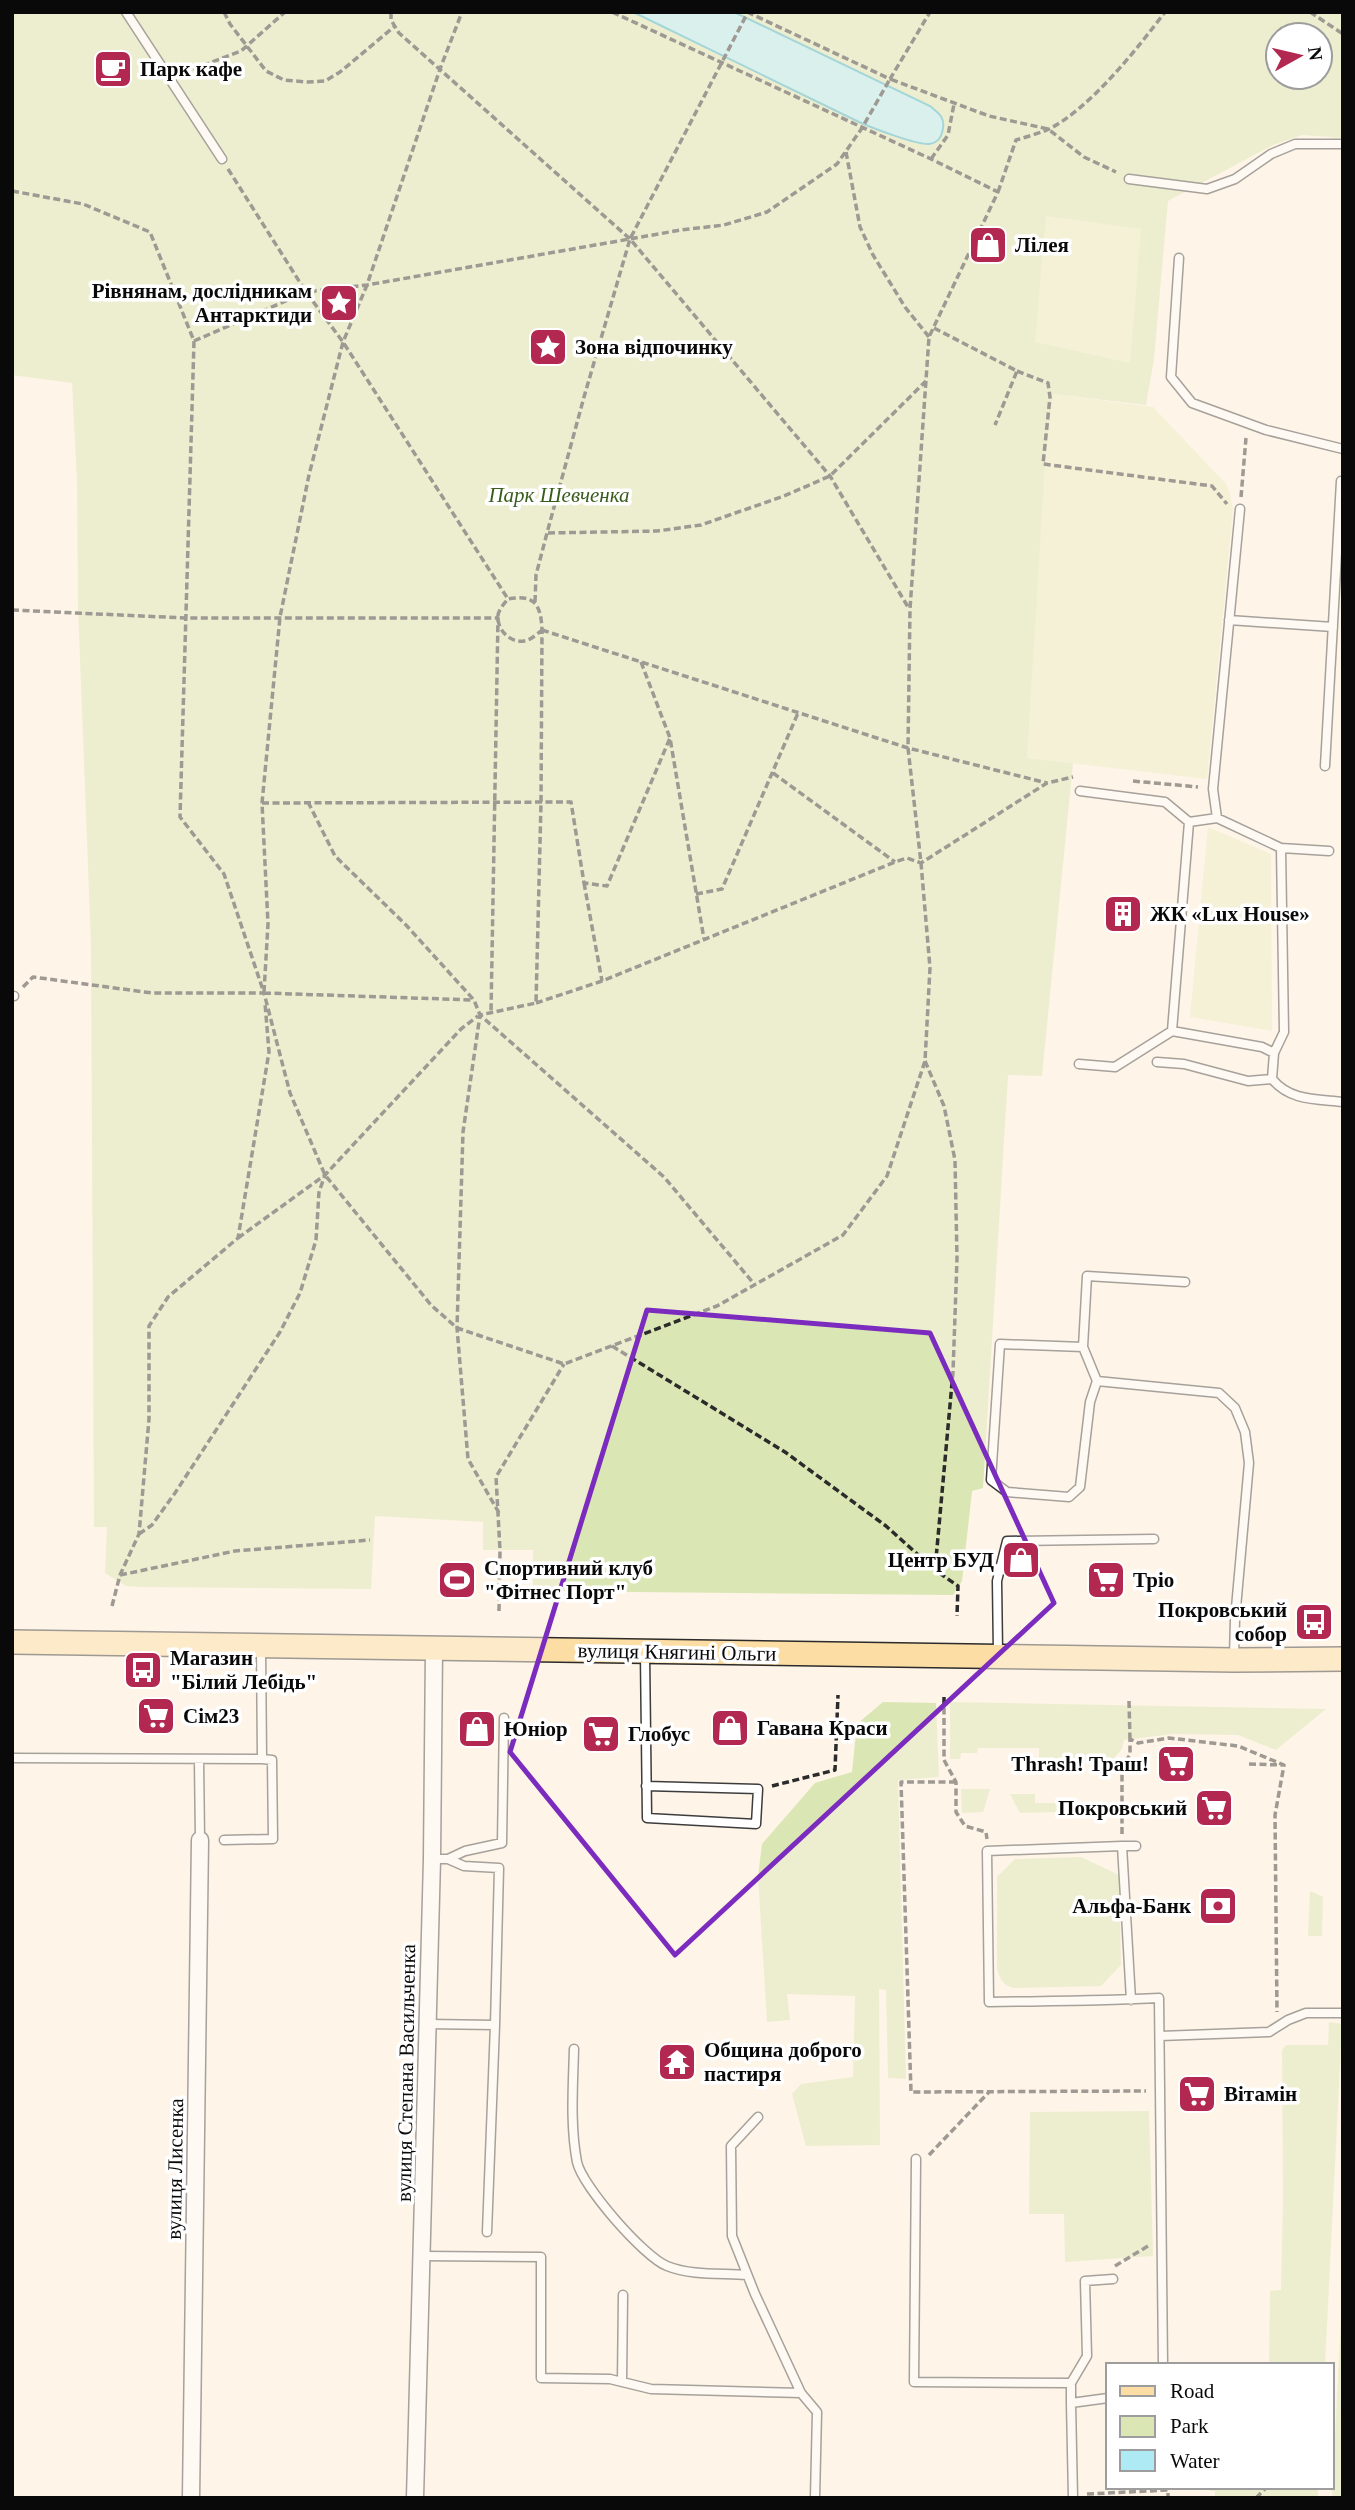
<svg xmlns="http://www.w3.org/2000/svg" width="1355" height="2510" font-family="'Times New Roman',serif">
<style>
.green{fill:#dae6b3;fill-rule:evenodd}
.pitch{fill:#e9edc4}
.water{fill:#aeeaf3;stroke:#38b0c7;stroke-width:2}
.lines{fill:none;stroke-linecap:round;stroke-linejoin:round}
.lane-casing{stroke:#3c3c3c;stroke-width:11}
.street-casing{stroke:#3c3c3c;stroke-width:19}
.secondary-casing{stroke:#2b2b2b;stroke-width:26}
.path{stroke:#2b2b2b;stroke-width:3.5;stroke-dasharray:7 3.5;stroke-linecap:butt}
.lane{stroke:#fff;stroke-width:8}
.street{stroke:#fff;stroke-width:16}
.secondary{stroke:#fcdda4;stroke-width:23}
.marked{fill:none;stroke:#7b2cbf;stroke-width:5;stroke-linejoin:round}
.labels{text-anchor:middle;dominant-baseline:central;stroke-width:7;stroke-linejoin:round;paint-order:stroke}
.poi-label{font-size:21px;font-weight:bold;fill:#090909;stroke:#fff;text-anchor:start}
.park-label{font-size:21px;font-style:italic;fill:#3a5d1e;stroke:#fff}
.street-label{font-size:21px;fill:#090909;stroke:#fff}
</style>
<rect width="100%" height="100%" fill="#fef4e7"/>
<!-- green -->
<path class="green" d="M12 12H1343V138L1302 135 1273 145 1168 201 1154 359 1146 405 1053 394 1027 758 1073 763 1042 1076 1008 1075 983 1488 972 1491 962 1581 953 1595 533 1591V1550H483V1522L375 1516 371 1589 141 1587 126 1586 105 1573 107 1527H94L91 945 78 607 77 481 72 383 12 375ZM1278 35H1320V77H1278Z
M883 1702 936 1703 939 1777 898 1780 906 2079 888 2078 886 1990 879 1989 880 2145 806 2146 792 2094 801 2084 853 2077 855 1996 787 1994 790 2020 767 2022 758 1877 762 1844 815 1783 852 1772 857 1724Z
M950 1702 1326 1709 1276 1750 1238 1735 1173 1734 1124 1740 1122 1749 1108 1765 1091 1764 1090 1760H1039V1748H978L977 1753H961L960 1759H950Z
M961 1789H990L983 1812 962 1813Z
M1010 1794H1035V1803H1060V1812L1020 1813Z
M1081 1857 1119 1875 1121 1965 1101 1986 1014 1988C1002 1985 1001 1980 997 1969V1877L1015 1859Z
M1310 1891 1323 1897 1322 1936H1308Z
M1329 2022 1342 2024 1325 2365H1269L1270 2291 1281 2290 1283 2199 1282 2050 1286 2045H1328Z
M1149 2111 1153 2256 1065 2262 1064 2214H1029L1030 2112Z
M1343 2277V2498H1332Z
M1210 2487H1318V2498H1215V2491H1210Z"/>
<!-- pitch -->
<path class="pitch" d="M1046 216 1141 229 1130 363 1035 342Z
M1053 394 1153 407 1226 484 1230 493 1233 509 1207 779 1027 758 1045 462Z
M1208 827 1271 854 1272 1031 1190 1017Z"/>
<!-- water -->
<path class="water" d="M633 12H734L930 106C938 113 945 117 943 128 942 136 938 143 929 144 917 145 872 128 859 122Z"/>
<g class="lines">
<defs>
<path id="lane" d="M126 12 222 159
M1129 179 1207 189 1235 179 1271 154 1295 144H1343
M1179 258 1171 377 1192 403 1266 430 1343 449
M1240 509 1213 789 1217 818 1281 848 1284 1032 1274 1053 1272 1079C1290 1101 1316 1099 1343 1102
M1229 620 1333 627
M1325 766 1341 481
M1080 791 1165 802 1189 822 1172 1031
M1189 822 1217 818
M1281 848 1329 851
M12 996H14
M1157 1062 1184 1064 1248 1081 1272 1079
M1079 1064 1115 1067 1172 1031 1262 1047 1274 1053
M1000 1344 1083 1347 1097 1381 1090 1402 1080 1487 1069 1497 1007 1492 991 1480Z
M1083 1347 1087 1276 1185 1282
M1097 1381 1219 1393 1235 1408 1245 1432 1249 1463 1235 1619 1234 1657
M998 1653 997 1581 1007 1541 1154 1539
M645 1654 647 1818 756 1824 758 1789 646 1786
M12 1758 262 1759 261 1648
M199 1760 200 1840
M224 1840 273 1839 272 1760 262 1759
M1122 1846H1136
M432 1859H448L464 1866 499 1868 495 2025
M448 1859 465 1851 502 1843 504 1718
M1131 2000 1122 1846 987 1851 989 2002C1046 2001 1102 2001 1159 1998L1163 2365
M427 2024 495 2025 487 2232
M1160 2036 1269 2032 1288 2020 1306 2013H1343
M574 2049C573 2087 570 2125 577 2162 582 2186 644 2257 667 2266 692 2276 721 2273 747 2275
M758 2117 731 2146 732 2236 755 2294 801 2393
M916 2159 914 2382 1071 2383V2403
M422 2256 541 2257V2378L610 2379 651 2389 801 2393 817 2412 815 2498
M622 2382 623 2295
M1071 2383 1087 2356 1085 2281 1113 2279
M1073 2498 1071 2403 1108 2398"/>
<path id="street" d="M191 2498 200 1840
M415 2498 432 1859 434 1649"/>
<path id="secondary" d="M12 1642 1234 1660 1343 1659"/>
</defs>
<!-- lane casing -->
<use href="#lane" class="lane-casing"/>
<!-- street casing -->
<use href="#street" class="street-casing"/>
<!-- secondary casing -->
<use href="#secondary" class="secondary-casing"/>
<!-- path -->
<path class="path" d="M224 12 230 24 266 71 284 80 307 82 325 81 340 72 395 26
M391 12V20L399 33 630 239 830 476 908 607
M747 12 890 79 930 12
M1310 12 1343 34
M183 73 241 51 285 12
M846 152 860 227 873 255 905 307 929 337
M931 159 948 135 954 104
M228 169 306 292 343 342 508 599
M12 191 83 204 150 232 194 341 180 817 224 874 263 990
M998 192 1016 140C1026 137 1037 134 1047 130 1089 110 1137 49 1165 12
M934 328 1017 371 995 425
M194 341 306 292 367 285 681 230 724 225 767 212 837 164 862 128 890 79 989 116 1048 129 1084 157 1116 172
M1017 371 1048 383 1050 397 1043 464 1212 486 1227 504
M1241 497 1246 438
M548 533 657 531 701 525 784 496 830 476 926 381
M535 602 536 575 547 533 584 397 630 239 748 12
M12 610 185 618H498L491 1012
M542 630 908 748 1047 783
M641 662 670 738 704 939
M773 773 895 862
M1133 781 1198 787
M308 802 335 856 406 925 474 1000 480 1015 664 1177 755 1285
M262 803 571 802 584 883 607 886 670 738
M584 883 602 981
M696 894 722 889 798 713
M23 987 33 977 152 993H264L290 1093 325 1175 431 1305 457 1328 564 1364 717 1306 843 1235 887 1176 925 1061 930 968 921 863 908 748 910 609 929 337 998 192 931 159 612 12
M264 992 268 924 262 803 280 617 309 475 343 342 367 285 440 69 462 12
M264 993 474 1000
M536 1003 602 981 895 862 907 858 921 863 1047 783 1073 777
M925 1061 944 1106 955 1160 957 1259 953 1372 935 1570
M238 1238 325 1175 461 1029 478 1016
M612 1346 785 1452 886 1526 935 1570 958 1586 957 1616
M499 1513 468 1459 457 1328 463 1132 480 1015 536 1003 541 803 542 630C541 605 535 594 508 599 504 604 497 611 498 618 498 631 511 643 524 641 531 640 537 634 542 630
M139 1534 152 1525 175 1493 280 1332 300 1293 316 1240 319 1192 325 1175
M120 1575 235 1551 370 1540
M112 1606 120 1575 139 1534 149 1419V1326L168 1297 238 1238 269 1052 265 1003
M499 1611 500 1550 496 1477 564 1364
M944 1697V1760L956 1782V1812L965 1826 986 1832 987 1839
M1129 1701 1130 1739
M1249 1764 1282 1765
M956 1782H901L911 2092 1146 2091
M772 1786 835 1770 838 1695
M1122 1834V1766L1130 1755V1739L1138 1743 1169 1738 1238 1746 1284 1765 1275 1815 1277 2012
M929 2155 989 2092
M1115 2266 1148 2246
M1087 2494 1168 2490V2498
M1256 2498 1267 2487"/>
<!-- lane -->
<use href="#lane" class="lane"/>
<!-- street -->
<use href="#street" class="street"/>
<!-- secondary -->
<use href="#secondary" class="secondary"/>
</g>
<!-- marked area -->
<path d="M0 0H1355V2510H0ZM647 1310 930 1333 1054 1603 675 1955 510 1752Z" fill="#fef4e7" fill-opacity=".55" fill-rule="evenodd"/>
<path class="marked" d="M647 1310 930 1333 1054 1603 675 1955 510 1752Z"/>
<!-- icons -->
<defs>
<symbol id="cafe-square" viewBox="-11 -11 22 22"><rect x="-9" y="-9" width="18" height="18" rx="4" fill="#b32850" stroke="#fff"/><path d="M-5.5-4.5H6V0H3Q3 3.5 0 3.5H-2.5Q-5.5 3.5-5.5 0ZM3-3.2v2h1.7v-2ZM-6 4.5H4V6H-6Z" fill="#fff"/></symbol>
<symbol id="shop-square" viewBox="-11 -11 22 22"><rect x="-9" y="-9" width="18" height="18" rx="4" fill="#b32850" stroke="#fff"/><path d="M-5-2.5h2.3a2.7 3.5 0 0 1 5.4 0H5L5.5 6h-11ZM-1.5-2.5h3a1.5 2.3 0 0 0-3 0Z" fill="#fff"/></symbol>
<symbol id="sight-square" viewBox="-11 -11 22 22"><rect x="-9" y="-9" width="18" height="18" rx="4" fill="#b32850" stroke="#fff"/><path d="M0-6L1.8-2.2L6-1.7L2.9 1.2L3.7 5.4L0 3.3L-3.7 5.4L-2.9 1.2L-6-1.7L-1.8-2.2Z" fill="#fff"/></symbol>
<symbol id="building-square" viewBox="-11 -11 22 22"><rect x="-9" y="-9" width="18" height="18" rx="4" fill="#b32850" stroke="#fff"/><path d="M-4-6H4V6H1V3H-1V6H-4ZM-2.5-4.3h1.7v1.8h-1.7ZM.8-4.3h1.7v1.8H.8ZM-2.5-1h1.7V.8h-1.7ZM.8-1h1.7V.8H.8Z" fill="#fff"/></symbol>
<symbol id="stadium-square" viewBox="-11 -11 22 22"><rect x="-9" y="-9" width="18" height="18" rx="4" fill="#b32850" stroke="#fff"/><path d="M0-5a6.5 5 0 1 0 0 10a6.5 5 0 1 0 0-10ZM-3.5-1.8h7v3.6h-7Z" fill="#fff"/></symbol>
<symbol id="supermarket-square" viewBox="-11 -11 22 22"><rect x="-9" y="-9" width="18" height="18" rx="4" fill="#b32850" stroke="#fff"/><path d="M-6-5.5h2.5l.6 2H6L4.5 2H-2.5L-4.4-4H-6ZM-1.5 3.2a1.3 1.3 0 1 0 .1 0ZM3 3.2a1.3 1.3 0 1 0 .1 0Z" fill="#fff"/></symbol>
<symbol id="bus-square" viewBox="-11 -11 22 22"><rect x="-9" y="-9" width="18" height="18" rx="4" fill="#b32850" stroke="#fff"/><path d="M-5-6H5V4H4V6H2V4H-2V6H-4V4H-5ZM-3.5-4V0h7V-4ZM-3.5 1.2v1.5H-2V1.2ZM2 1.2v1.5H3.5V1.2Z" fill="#fff"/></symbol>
<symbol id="bank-square" viewBox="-11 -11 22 22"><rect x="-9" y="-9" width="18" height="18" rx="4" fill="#b32850" stroke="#fff"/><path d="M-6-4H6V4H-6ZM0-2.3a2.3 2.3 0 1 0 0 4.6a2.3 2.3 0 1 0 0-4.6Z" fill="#fff"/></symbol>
<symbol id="temple-square" viewBox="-11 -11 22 22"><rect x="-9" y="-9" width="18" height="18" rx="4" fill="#b32850" stroke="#fff"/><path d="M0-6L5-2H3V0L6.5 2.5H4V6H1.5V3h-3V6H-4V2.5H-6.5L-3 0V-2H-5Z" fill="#fff"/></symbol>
</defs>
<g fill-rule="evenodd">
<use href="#cafe-square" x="91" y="47" width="44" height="44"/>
<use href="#shop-square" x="966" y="223" width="44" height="44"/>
<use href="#sight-square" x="317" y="281" width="44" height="44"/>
<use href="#sight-square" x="526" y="325" width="44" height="44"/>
<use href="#building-square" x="1101" y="892" width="44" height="44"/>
<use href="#shop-square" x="999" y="1538" width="44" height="44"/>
<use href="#stadium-square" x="435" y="1558" width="44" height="44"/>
<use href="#supermarket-square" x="1084" y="1558" width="44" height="44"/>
<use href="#bus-square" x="1292" y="1600" width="44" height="44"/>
<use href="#bus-square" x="121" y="1648" width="44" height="44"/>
<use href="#supermarket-square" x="134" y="1694" width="44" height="44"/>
<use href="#shop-square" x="708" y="1706" width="44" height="44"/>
<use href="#shop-square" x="455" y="1707" width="44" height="44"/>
<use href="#supermarket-square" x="579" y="1712" width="44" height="44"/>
<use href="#supermarket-square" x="1154" y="1742" width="44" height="44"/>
<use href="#supermarket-square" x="1192" y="1786" width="44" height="44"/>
<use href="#bank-square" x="1196" y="1884" width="44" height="44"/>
<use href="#temple-square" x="655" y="2040" width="44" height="44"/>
<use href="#supermarket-square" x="1175" y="2072" width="44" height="44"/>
</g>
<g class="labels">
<!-- poi labels -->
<g class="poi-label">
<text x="140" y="69">Парк кафе</text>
<text x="1015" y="245">Лілея</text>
<text x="312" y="291" text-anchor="end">Рівнянам, дослідникам<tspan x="312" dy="24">Антарктиди</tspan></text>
<text x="575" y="347">Зона відпочинку</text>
<text x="1150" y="914">ЖК «Lux House»</text>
<text x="994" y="1560" text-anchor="end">Центр БУД</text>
<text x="484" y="1568">Спортивний клуб<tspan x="484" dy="24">"Фітнес Порт"</tspan></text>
<text x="1133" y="1580">Тріо</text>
<text x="1287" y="1610" text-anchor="end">Покровський<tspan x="1287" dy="24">собор</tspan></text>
<text x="170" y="1658">Магазин<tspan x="170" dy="24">"Білий Лебідь"</tspan></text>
<text x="183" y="1716">Сім23</text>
<text x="757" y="1728">Гавана Краси</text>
<text x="504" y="1729">Юніор</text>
<text x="628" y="1734">Глобус</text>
<text x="1149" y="1764" text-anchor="end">Thrash! Траш!</text>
<text x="1187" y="1808" text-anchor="end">Покровський</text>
<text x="1191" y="1906" text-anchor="end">Альфа-Банк</text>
<text x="704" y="2050">Община доброго<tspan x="704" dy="24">пастиря</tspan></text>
<text x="1224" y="2094">Вітамін</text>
</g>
<!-- park labels -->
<g class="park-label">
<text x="559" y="495">Парк Шевченка</text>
</g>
<!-- street labels -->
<g class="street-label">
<text transform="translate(677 1652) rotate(1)">вулиця Княгині Ольги</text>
<text transform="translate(406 2073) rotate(-89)">вулиця Степана Васильченка</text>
<text transform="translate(175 2169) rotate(-89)">вулиця Лисенка</text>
</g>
</g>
<!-- border -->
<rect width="1355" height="2510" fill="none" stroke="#090909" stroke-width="28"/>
<!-- legend -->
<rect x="1106" y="2363" width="228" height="126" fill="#ffffff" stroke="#9d9d9d" stroke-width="2"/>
<rect x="1120" y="2386" width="35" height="10" fill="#fcdda4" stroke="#9d9d9d" stroke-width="2"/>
<text x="1170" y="2398" font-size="21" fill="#090909">Road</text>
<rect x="1120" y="2416" width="35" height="21" fill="#dae6b3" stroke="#9d9d9d" stroke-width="2"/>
<text x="1170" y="2433" font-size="21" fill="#090909">Park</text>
<rect x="1120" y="2450" width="35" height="21" fill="#aeeaf3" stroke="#9d9d9d" stroke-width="2"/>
<text x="1170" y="2468" font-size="21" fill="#090909">Water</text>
<!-- north arrow -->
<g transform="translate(1299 56) rotate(82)"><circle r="33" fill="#ffffff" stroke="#9d9d9d" stroke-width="2"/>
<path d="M0-5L12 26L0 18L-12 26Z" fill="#b32850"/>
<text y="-10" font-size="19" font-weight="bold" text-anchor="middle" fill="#090909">N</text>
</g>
</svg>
